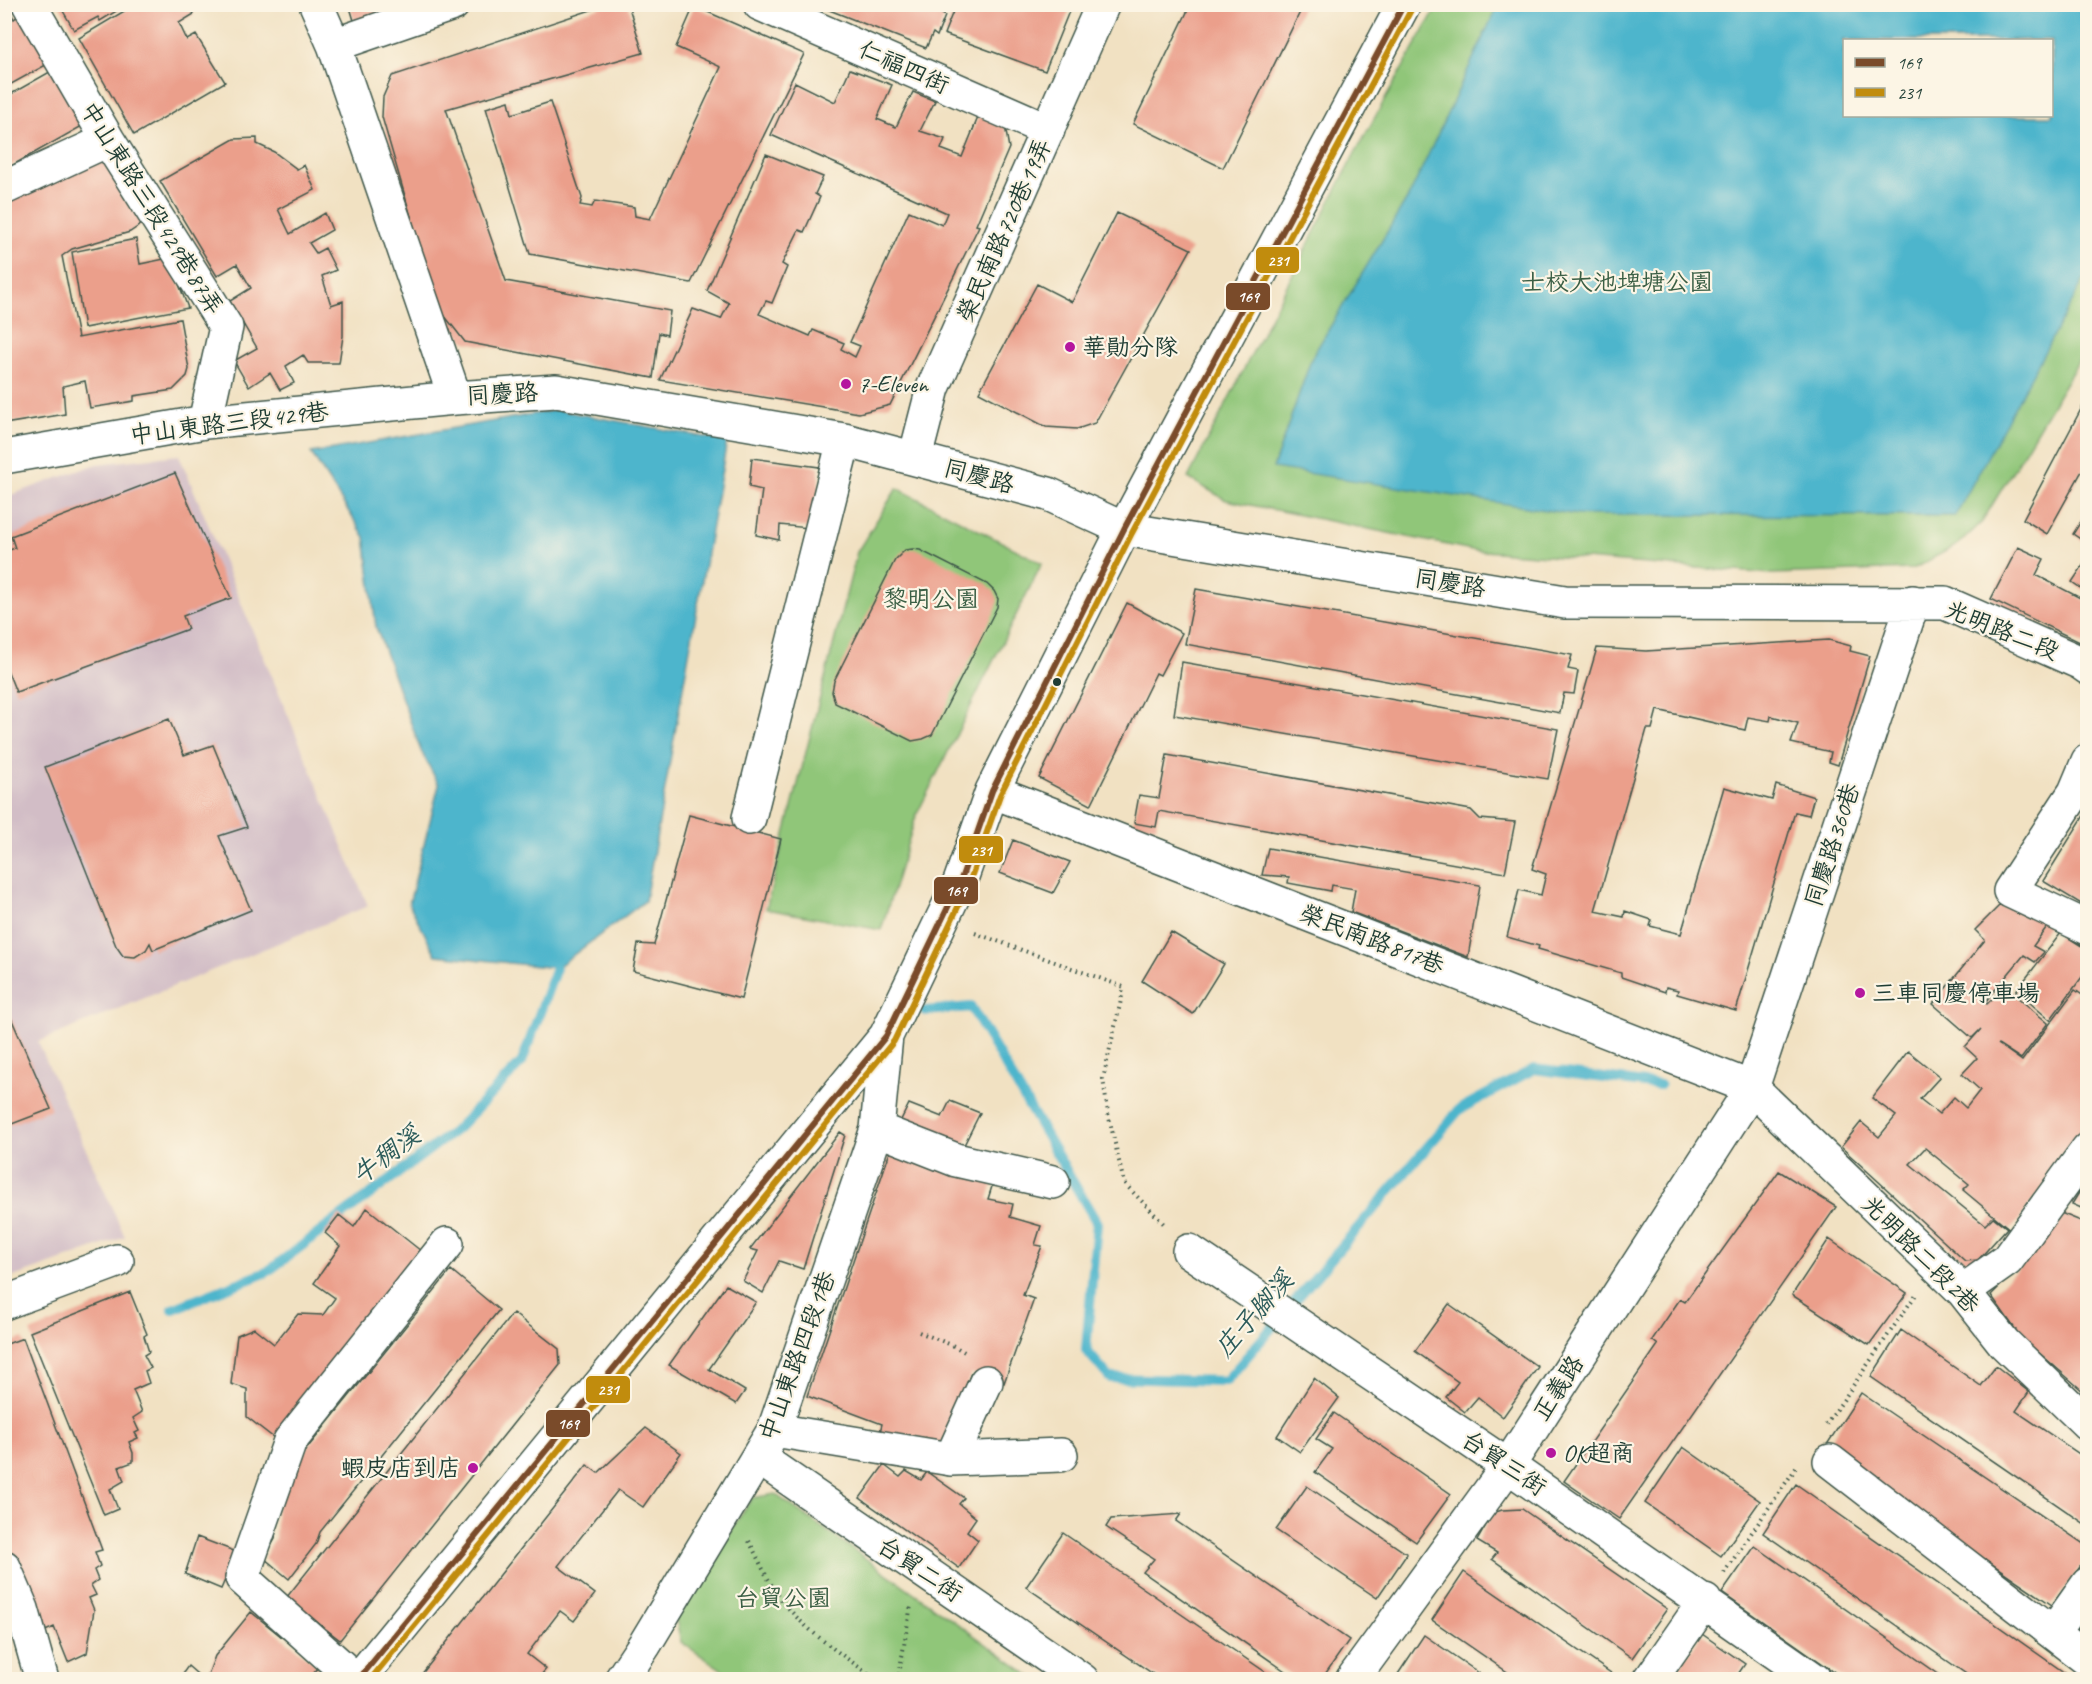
<svg xmlns="http://www.w3.org/2000/svg" width="2092" height="1684" font-family="Caveat,'LXGW WenKai TC',sans-serif">
<style>
.industrial{fill:#d2bdc6}
.green{fill:#90c679;stroke:#588256;stroke-width:1.5;fill-rule:evenodd}
.water{fill:#4eb5cc;stroke:#367980;stroke-width:1.5;fill-rule:evenodd}
.lines{fill:none;stroke-linecap:round;stroke-linejoin:round}
.stream{stroke:#4eb5cc;stroke-width:10}
.building{fill:#eb9f8b}
.minor-casing{stroke:#3e5649;stroke-width:36}
.path{stroke:#3e5649;stroke-width:4;stroke-dasharray:1.5 4.5;stroke-linecap:butt}
.minor{stroke:#fff;stroke-width:33}
.bus-1-casing{stroke:#fcf5e5;stroke-width:10}
.bus-2-casing{stroke:#fcf5e5;stroke-width:10}
.bus-1{stroke:#7a4b2a;stroke-width:6}
.bus-2{stroke:#c18c0d;stroke-width:6}
.poi-dot{fill:#b5179e;stroke:#fcf5e5;stroke-width:2}
.bus-dot{fill:#1f3d34;stroke:#fcf5e5;stroke-width:2}
.labels{text-anchor:middle;dominant-baseline:central;stroke-width:4.5;stroke-linejoin:round;paint-order:stroke}
.street-label{font-size:24px;fill:#1f3d34;stroke:#fcf5e5}
.park-label{font-size:24px;fill:#3b5f45;stroke:#fcf5e5}
.poi-label{font-size:24px;fill:#1f3d34;stroke:#fcf5e5;text-anchor:start}
.water-label{font-size:26px;font-style:italic;fill:#2b5b5a;stroke:#fcf5e5}
.line-badge{stroke:#fcf5e5;stroke-width:2}
.badge-label{font-size:16px;text-anchor:middle;font-weight:bold;fill:#fff}
</style>
<rect width="100%" height="100%" fill="#fcf5e5"/>
<filter id="ink" filterUnits="userSpaceOnUse"><feTurbulence type="fractalNoise" baseFrequency=".0167" numOctaves="2"/><feDisplacementMap in="SourceGraphic" scale="12" xChannelSelector="R" yChannelSelector="G"/><feConvolveMatrix kernelMatrix="1 2 1 2 8 2 1 2 1" color-interpolation-filters="sRGB"/></filter>
<filter id="wash" filterUnits="userSpaceOnUse"><feTurbulence type="fractalNoise" baseFrequency=".008" numOctaves="4" result="noise"/><feDisplacementMap in="SourceGraphic" scale="24" xChannelSelector="R" yChannelSelector="G"/><feGaussianBlur stdDeviation="1.35" result="paint"/><feColorMatrix in="noise" values="0 0 0 0 0 0 0 0 0 0 0 0 0 0 0 0 0 1.4 0 .05"/><feComposite in="paint" operator="in"/></filter>
<g filter="url(#wash)">
<rect width="100%" height="100%" fill="#f1e1c2"/>
<!-- industrial -->
<path class="industrial" d="M179 455 368 906 38 1042 125 1237 5 1280V497L97 464Z"/>
<!-- green -->
<path class="green" d="M1438 5H2087V347L1982 522 1959 544 1913 569 1772 574 1472 550 1226 500 1188 478 1356 151ZM1844 40H2052V116H1844Z
M897 488 1042 563 916 816 881 930 766 909 857 552Z
M775 1494 1035 1679H736L681 1642 675 1616 752 1498Z"/>
<!-- water -->
<path class="water" d="M1498 5H2087V274L1955 516 1578 515 1273 468 1312 357 1410 194ZM1844 40H2052V116H1844Z
M557 410 727 441 645 901 556 968 436 955 409 904 439 785 421 751 376 627 365 537 311 453Z"/>
<g class="lines">
<!-- stream -->
<path class="stream" d="M925 1011 971 1007 1097 1223 1086 1350 1110 1378 1226 1381 1460 1109 1534 1069 1660 1085
M173 1309 267 1272 457 1129 522 1062 556 968"/>
</g>
<g id="blocks">
<!-- building -->
<path class="building" d="M4 4H19L10 11 14 19 28 8 55 60 4 88Z
M59 4H128L100 21 98 17 74 30Z
M136 4H188L194 14 179 23 187 40 196 35 225 82 134 135 79 38Z
M349 4H463L359 37Z
M609 4H628L643 53 446 109 506 281 670 311 667 335 659 333 653 378 465 342 437 306 382 117 383 97 392 76Z
M814 4H946L942 14 945 16 937 36 933 33 926 48Z
M956 4H1059L1070 9 1045 71 944 34Z
M1191 4H1304L1223 168 1133 124Z
M694 6 804 54 691 283 530 254 486 108 509 101 512 114 550 102 582 198 580 205 592 207 595 201 634 207 635 216 650 219 721 67 676 47Z
M62 65 91 121 4 170V98Z
M850 69 892 85 877 119 896 127 913 92 935 101 920 131 945 139 941 149 962 157 979 115 1005 126 1009 148 976 225 979 226 890 405 859 413 660 380 693 309 721 319 729 303 707 291 766 154 823 177 815 194 820 197 804 232 799 230 782 264 787 267 772 303 766 301 759 314 810 336 813 330 844 343 841 349 855 357 860 346 850 342 909 211 942 225 947 213 771 135 795 82 835 102Z
M257 138V144L274 152 297 169 304 165 315 190 278 209 290 234 325 213 332 230 309 243 316 253 325 248 336 270 322 276 331 305 343 301V336L339 363H308L303 355 286 366 294 383 280 390 270 373 249 387 234 361 257 348 230 301 251 288 237 264 217 276 160 181 234 139Z
M106 144 149 219 130 232 72 249 62 256 78 338 180 319 189 369 187 376 173 390 134 396V401L90 408 85 381 63 386 65 414 4 424V203Z
M1117 213 1191 249 1095 423 1077 429 1046 427 979 392 1037 284 1072 302Z
M136 239 140 264 169 258 188 308 84 328 72 252Z
M2088 396V460L2047 534 2023 519Z
M752 458 819 467 818 529 780 525 779 540 756 535 762 490 749 487Z
M175 473 231 598 183 616 188 629 16 692 4 662V552L15 548 11 536Z
M2088 510V544L2073 534Z
M2018 547 2044 559 2036 575 2088 602V642L2086 645 1991 599Z
M913 549 920 550 987 584 994 591 998 599 997 607 932 735 923 739 912 741 835 703 832 692 834 681 895 560 905 550Z
M2088 558V593L2072 582Z
M1196 589 1572 655 1568 669 1578 671 1574 694 1564 693 1560 713 1185 644Z
M1127 603 1182 633 1160 675 1156 673 1091 805 1039 778Z
M1829 640 1851 646 1850 651 1870 656 1838 765 1829 762 1831 752 1791 743 1798 723 1771 716 1770 721 1748 717 1745 730 1657 710 1652 729H1647L1595 911 1624 917 1625 911 1652 920 1650 926 1681 934 1724 787 1772 800 1776 785 1814 797 1809 815 1795 812 1736 1011 1677 994 1678 990 1666 987 1665 992 1621 977V973L1538 949 1539 946 1507 937 1519 890 1541 895 1546 874 1532 869 1597 648 1646 651Z
M1182 662 1558 729 1548 779 1174 715Z
M169 719 184 755 213 745 247 827 219 836 251 910 153 950 150 943 146 950 135 957 123 956 116 946 45 767Z
M1167 755 1471 810 1480 819 1515 822 1505 873 1159 811 1156 827 1134 823 1139 795 1159 798Z
M2088 809V908L2043 881Z
M689 815 781 839 741 999 633 971 638 944 654 945Z
M1013 840 1070 862 1053 893 1000 873Z
M1268 848 1480 885 1468 957 1351 912 1355 889 1332 885 1331 891 1288 883 1289 877 1262 875Z
M2023 882 2054 917 2033 946 2044 952 2035 962 2024 955 1985 1002 1987 1004 1997 994 2002 1000 2010 991 2048 1023 2021 1059 1998 1044 2022 1061 2075 990 2088 999V1130L2011 1230 1963 1190 1969 1184 1925 1148 1910 1164 1985 1225 1993 1217 2007 1228 1978 1260 1965 1261 1841 1147 1861 1122 1879 1137 1896 1116 1872 1098 1908 1051 1940 1077 1920 1099 1939 1114 1954 1097 1966 1108 1980 1090 1962 1074 1977 1058 1965 1047 1981 1029 1972 1038 1933 1004 1985 940 1975 930Z
M1171 932 1224 964 1193 1014 1142 981Z
M2061 933 2088 950V969L2050 1020 2016 991Z
M4 1002 51 1109 4 1127Z
M950 1101 980 1113 961 1151 899 1124 909 1104 942 1117Z
M840 1132 845 1135 803 1269 779 1261 763 1293 743 1281 758 1251 750 1249Z
M892 1146 994 1180 988 1199 1013 1204 1010 1217 1041 1226 1035 1245 1042 1246 1023 1295 1034 1299 1004 1383 971 1373 942 1448 879 1436 882 1424 807 1396Z
M1779 1171 1836 1207 1619 1519 1564 1481 1658 1345 1652 1340 1680 1299 1685 1302Z
M2088 1178V1211L2072 1204Z
M367 1208 421 1251 274 1438 247 1417V1389L231 1384 237 1335 254 1328 274 1344 298 1314 323 1315 335 1298 314 1283 340 1246 325 1233 339 1215 354 1227Z
M2056 1211 2088 1224V1388L2084 1392 2020 1336 1991 1295 2033 1253Z
M1829 1239 1907 1293 1869 1345 1792 1295Z
M451 1270 499 1310 320 1532 316 1544 289 1579 264 1558 275 1539 277 1499 284 1477Z
M726 1285 756 1302 709 1369 745 1391 736 1404 669 1365Z
M130 1292 147 1334 144 1336 149 1352 144 1355 151 1368 145 1371 149 1383 133 1390 142 1412 133 1418 139 1431 135 1433 138 1438 129 1442 133 1453V1462L119 1467 124 1481 110 1489 118 1509 104 1515 30 1332Z
M1449 1304 1538 1367 1503 1417 1478 1397 1465 1412 1446 1397 1458 1382 1415 1351Z
M513 1313 559 1349 560 1365 340 1640 286 1598Z
M1901 1330 1981 1386 1996 1366 2029 1392 2016 1411 2088 1460V1526L1871 1377Z
M23 1338 102 1550 95 1552 100 1566 94 1570 98 1580 91 1585 96 1595 89 1598 94 1610 87 1653 68 1662 54 1627 39 1634 4 1545V1345Z
M1314 1378 1339 1398 1300 1452 1277 1436Z
M1861 1393 2088 1547V1556L2052 1605 1824 1449Z
M1334 1413 1451 1494 1416 1542 1315 1472 1332 1449 1316 1439Z
M646 1428 681 1453 643 1507 618 1490 558 1566 595 1594 574 1621 560 1611 527 1654 546 1669 537 1680H417L587 1465 598 1473Z
M1683 1447 1760 1501 1721 1556 1645 1503Z
M884 1465 900 1477 906 1471 921 1480 927 1472 964 1498 959 1504 976 1518 967 1531 978 1540 959 1568 860 1498Z
M1796 1484 2075 1680H1975L1763 1533Z
M1307 1486 1407 1554 1377 1598 1276 1530Z
M1522 1509 1667 1609 1632 1658 1492 1559 1497 1553 1477 1541 1493 1513 1502 1510Z
M1181 1514 1176 1521 1349 1640 1321 1680H1298L1143 1572 1154 1559 1106 1527 1111 1519Z
M1063 1533 1277 1680H1162L1026 1587Z
M197 1537 234 1551 231 1566 221 1589 185 1574Z
M1755 1546 1947 1680H1846L1722 1593Z
M1464 1572 1621 1680H1519L1432 1620Z
M251 1612 319 1667 308 1680H206L215 1656Z
M2088 1616V1643L2075 1634Z
M1702 1634 1745 1664 1734 1680H1671Z
M1424 1635 1489 1680H1394Z
M188 1666 204 1680H178Z"/>
</g>
</g>
<g filter="url(#ink)">
<use href="#blocks" fill-opacity="0" stroke="#3e5649" stroke-width="1.5"/>
<g class="lines">
<defs>
<path id="minor" d="M29 4 108 140 226 327 205 422
M316 4 334 45 455 398
M760 4 1048 130
M334 45 453 4
M4 188 108 140
M4 457 205 422 455 398 556 391 844 440 1048 494 1124 529 1565 602 1945 603 2081 663 2088 668
M915 458 933 388 1103 4
M2088 761 2075 792 2010 891 2088 928
M992 791 1752 1088 1963 1291 2004 1343 2088 1424
M749 818 844 440
M877 1129 956 1160 1053 1182
M1189 1251 1508 1466 1815 1680
M1963 1291 2007 1260 2088 1149
M4 1303 117 1261
M774 1430 951 1459 1061 1455
M759 1458 1082 1680
M951 1459 986 1382
M1830 1461 2088 1660
M4 1567 22 1609 42 1680
M2054 1632 2088 1584
M356 1680 242 1578 290 1441 447 1244
M358 1680 886 1036 960 882 992 791 1124 529 1404 4
M621 1680 645 1644 774 1430 877 1129 886 1036
M1352 1680 1508 1466 1752 1088 1913 602
M1650 1680 1705 1601"/>
</defs>
<!-- minor casing -->
<use href="#minor" class="minor-casing"/>
<!-- path -->
<path class="path" d="M975 933 1124 987 1103 1079 1108 1113 1124 1183 1166 1226
M919 1332 954 1346 968 1354
M1826 1425 1917 1293
M749 1541C757 1556 764 1573 773 1587 796 1626 842 1655 878 1680
M1724 1573 1796 1468
M898 1680 911 1605"/>
<!-- minor -->
<use href="#minor" class="minor"/>
<defs>
<path id="bus-1" d="M358 1680 886 1036 960 882 992 791 1124 529 1404 4"/>
<path id="bus-2" d="M370 1680 894 1041 968 886 1000 795 1132 533 1412 8"/>
</defs>
<!-- bus-1 casing -->
<use href="#bus-1" class="bus-1-casing"/>
<!-- bus-2 casing -->
<use href="#bus-2" class="bus-2-casing"/>
<!-- bus-1 -->
<use href="#bus-1" class="bus-1"/>
<!-- bus-2 -->
<use href="#bus-2" class="bus-2"/>
</g>
</g>
<!-- markers -->
<g class="poi-dot">
<circle cx="1070" cy="347" r="6"/>
<circle cx="846" cy="384" r="6"/>
<circle cx="1860" cy="993" r="6"/>
<circle cx="1551" cy="1453" r="6"/>
<circle cx="473" cy="1468" r="6"/>
</g>
<circle class="bus-dot" cx="1057" cy="682" r="5"/>
<g class="labels">
<!-- street labels -->
<g class="street-label">
<text transform="translate(904 67) rotate(24)">仁福四街</text>
<text transform="translate(152 208) rotate(58)">中山東路三段429巷87弄</text>
<text transform="translate(1004 230) rotate(-66)">榮民南路720巷19弄</text>
<text transform="translate(502 394) rotate(-3)">同慶路</text>
<text transform="translate(229 423) rotate(-7)">中山東路三段429巷</text>
<text transform="translate(979 476) rotate(15)">同慶路</text>
<text transform="translate(1450 583) rotate(9)">同慶路</text>
<text transform="translate(2002 630) rotate(22)">光明路二段</text>
<text transform="translate(1832 845) rotate(-72)">同慶路360巷</text>
<text transform="translate(1372 939) rotate(21)">榮民南路817巷</text>
<text transform="translate(1921 1254) rotate(45)">光明路二段2巷</text>
<text transform="translate(797 1356) rotate(-70)">中山東路四段1巷</text>
<text transform="translate(1558 1388) rotate(-57)">正義路</text>
<text transform="translate(1504 1463) rotate(34)">台貿三街</text>
<text transform="translate(920 1569) rotate(34)">台貿二街</text>
</g>
<!-- park labels -->
<g class="park-label">
<text x="1617" y="282">士校大池埤塘公園</text>
<text x="931" y="599">黎明公園</text>
<text x="783" y="1598">台貿公園</text>
</g>
<!-- poi labels -->
<g class="poi-label">
<text x="1082" y="347">華勛分隊</text>
<text x="858" y="384">7-Eleven</text>
<text x="1872" y="993">三車同慶停車場</text>
<text x="1563" y="1453">OK超商</text>
<text x="461" y="1468" text-anchor="end">蝦皮店到店</text>
</g>
<!-- water labels -->
<g class="water-label">
<text transform="translate(386 1155) rotate(-37)">牛稠溪</text>
<text transform="translate(1254 1314) rotate(-49)">庄子腳溪</text>
</g>
</g>
<g class="line-badge">
<rect x="1255" y="246" width="45" height="28" rx="6" fill="#c18c0d"/>
<rect x="1225" y="282" width="46" height="29" rx="6" fill="#7a4b2a"/>
<rect x="958" y="835" width="46" height="29" rx="6" fill="#c18c0d"/>
<rect x="933" y="876" width="46" height="29" rx="6" fill="#7a4b2a"/>
<rect x="585" y="1375" width="46" height="29" rx="6" fill="#c18c0d"/>
<rect x="545" y="1409" width="46" height="29" rx="6" fill="#7a4b2a"/>
</g>
<g class="badge-label">
<text x="1278" y="266">231</text>
<text x="1248" y="302">169</text>
<text x="981" y="856">231</text>
<text x="956" y="896">169</text>
<text x="608" y="1395">231</text>
<text x="568" y="1429">169</text>
</g>
<!-- margin -->
<rect width="2092" height="1684" fill="none" stroke="#fcf5e5" stroke-width="24"/>
<!-- legend -->
<rect x="1843" y="39" width="210" height="78" fill="#fcf5e5" stroke="#a4ab9e" stroke-width="1.5"/>
<rect x="1855" y="58" width="30" height="9" fill="#7a4b2a" stroke="#a4ab9e" stroke-width="1.5"/>
<text x="1897" y="69" font-size="18" fill="#1f3d34">169</text>
<rect x="1855" y="88" width="30" height="9" fill="#c18c0d" stroke="#a4ab9e" stroke-width="1.5"/>
<text x="1897" y="99" font-size="18" fill="#1f3d34">231</text>
</svg>
